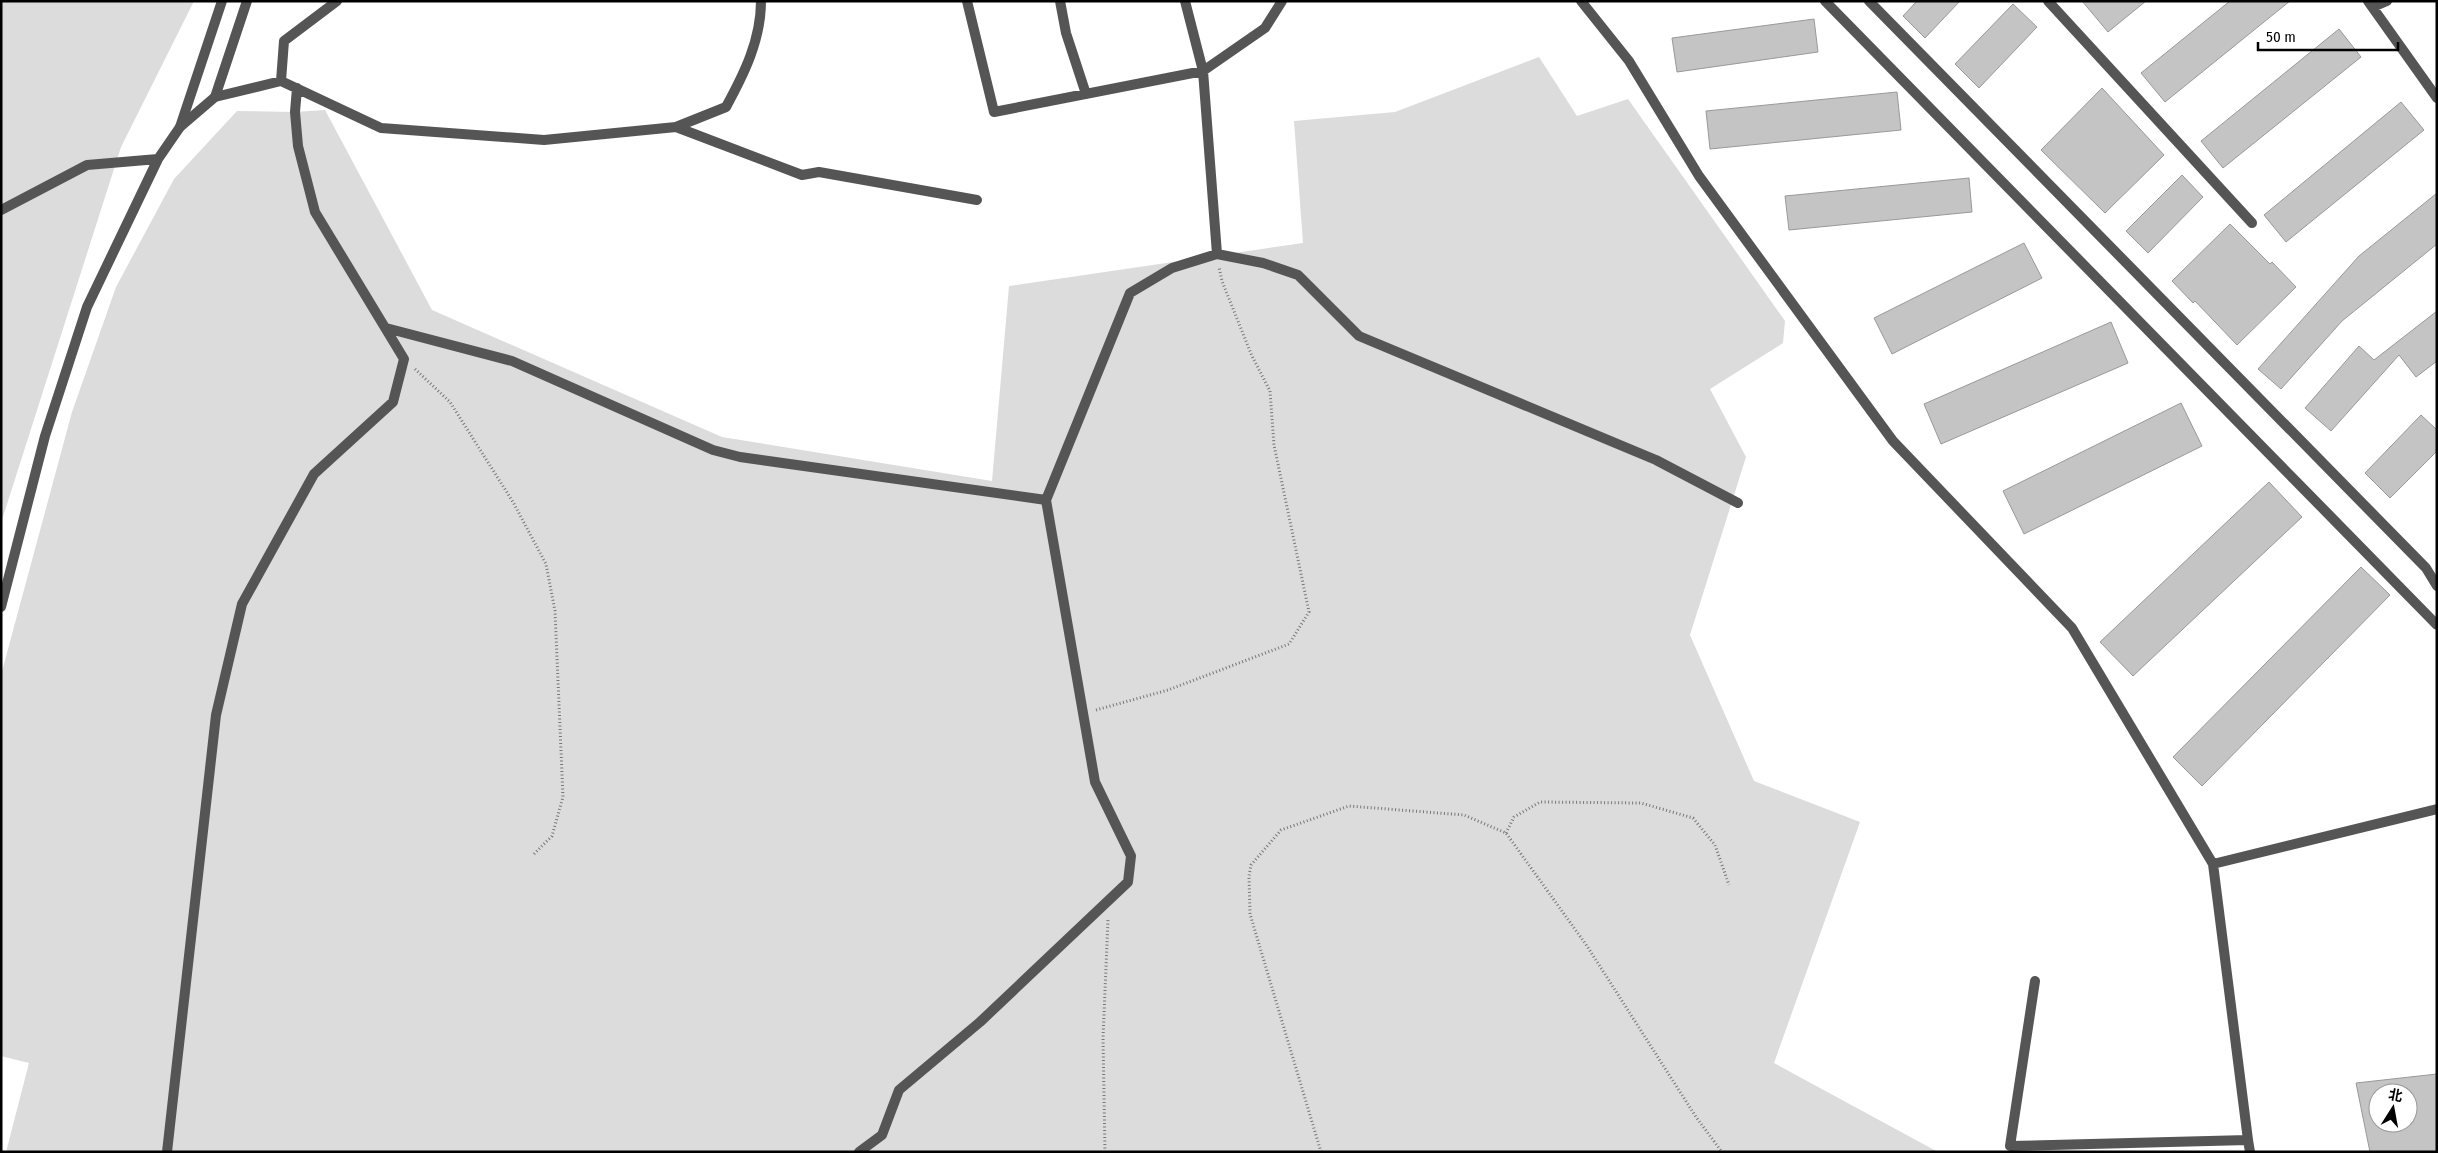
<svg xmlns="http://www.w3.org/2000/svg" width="2438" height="1153" font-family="'Fira Sans Condensed','Noto Sans SC',sans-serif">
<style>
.green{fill:#dcdcdc}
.building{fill:#c4c4c4;stroke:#999;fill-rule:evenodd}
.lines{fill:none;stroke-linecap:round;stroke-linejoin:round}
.path{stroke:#777;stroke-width:3;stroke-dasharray:1 2.5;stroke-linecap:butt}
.minor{stroke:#555;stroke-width:10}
.tertiary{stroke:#555;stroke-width:10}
</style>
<rect width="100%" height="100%" fill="#fff"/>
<!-- green -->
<path class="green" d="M1 1H194L121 147 1 523Z
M1539 57 1577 116 1628 99 1785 321 1783 343 1710 389 1746 457 1690 635 1754 781 1860 822 1774 1063 1938 1152H6L29 1063 1 1056V675L72 412 116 287 174 179 237 111 295 112 325 110 432 310 722 437 992 481 1009 286 1303 243 1294 121 1395 112Z"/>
<!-- building -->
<path class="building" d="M1917 1H1960L1925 38 1903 16Z
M2082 1H2146L2108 32Z
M2230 1H2290L2165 102 2141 73Z
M2013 4 2037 27 1979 88 1955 64Z
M1814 19 1818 52 1677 72 1672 38Z
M2339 29 2361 57 2223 168 2201 141Z
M2102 88 2164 155 2105 213 2041 150Z
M1897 92 1901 130 1710 149 1706 111Z
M2401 102 2424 130 2286 242 2264 215Z
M2182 175 2203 197 2148 253 2126 231Z
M1969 178 1972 212 1789 230 1785 196Z
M2437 193V244L2342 321 2281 389 2258 369 2359 256Z
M2230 224 2270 264 2272 262 2296 287 2237 345 2195 301 2193 303 2172 281Z
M2024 243 2042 278 1892 354 1874 318Z
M2437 311V361L2416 377 2399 355 2331 431 2305 408 2359 346 2374 360Z
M2111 322 2128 363 1941 444 1924 404Z
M2181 403 2202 446 2024 534 2003 491Z
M2421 415 2437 430V451L2390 498 2365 473Z
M2269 482 2302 517 2133 676 2100 642Z
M2361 567 2390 595 2202 786 2173 757Z
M2437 1074V1152H2370L2356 1083ZM2378 1093H2408V1123H2378Z"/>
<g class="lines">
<!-- path -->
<path class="path" d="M415 369 450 402 513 502 546 564 555 611 563 797 552 836 533 855
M1096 710 1168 690 1289 644 1309 612 1274 445 1270 391 1252 356 1222 281 1219 267
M1506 833 1514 817 1540 802 1641 803 1693 818 1715 845 1729 885
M1105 1152 1103 1038 1108 920
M1321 1152 1250 914 1249 876 1251 865 1281 830 1349 806 1464 815 1506 833 1587 946 1696 1117 1722 1152"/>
<!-- minor -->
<path class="minor" d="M967 1 994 112 1203 71 1265 28 1282 1
M1060 1 1066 33 1086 94
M1185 1 1203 71 1217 254
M1581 1 1629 61 1699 176 1893 441 2072 628 2213 864 2248 1140 2010 1146 2035 981
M1825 1 2437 625
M1869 1 2426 568 2437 586
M2048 1 2252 223
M2368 1 2437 98
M2373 7 2387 1
M281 81 284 41 337 1
M676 127 802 175 819 172 977 200
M1 210 87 165 158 159
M386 328 512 361 713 450 740 457 1046 500 1130 293 1172 268 1217 254 1263 263 1298 275 1359 336 1656 460 1738 503
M1 607 45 436 87 307 158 159 180 127 215 97 281 81 381 128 544 140 676 127 726 107C744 74 761 40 761 1
M2213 864 2437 809
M2248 1140 2250 1152
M167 1152 216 715 242 604 314 474 393 402 404 359 315 212 298 146 295 112 297 88
M859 1152 882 1135 899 1090 980 1022 1128 882 1131 856 1095 782 1046 500"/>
<!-- tertiary -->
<path class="tertiary" d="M215 97 247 1
M180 127 222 1"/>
</g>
<!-- border -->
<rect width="2438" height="1153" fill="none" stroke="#000000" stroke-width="5"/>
<!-- north arrow -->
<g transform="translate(2393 1108) rotate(11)"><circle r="24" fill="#ffffff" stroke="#999999"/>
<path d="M0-4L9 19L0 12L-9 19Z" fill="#000000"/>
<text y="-8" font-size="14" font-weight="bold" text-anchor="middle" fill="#000000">北</text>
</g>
<!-- scale -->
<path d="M2258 42v8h140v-8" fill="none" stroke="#000000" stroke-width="2.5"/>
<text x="2266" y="42" font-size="15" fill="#000000" stroke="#ffffff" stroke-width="4" paint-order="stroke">50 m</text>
</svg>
